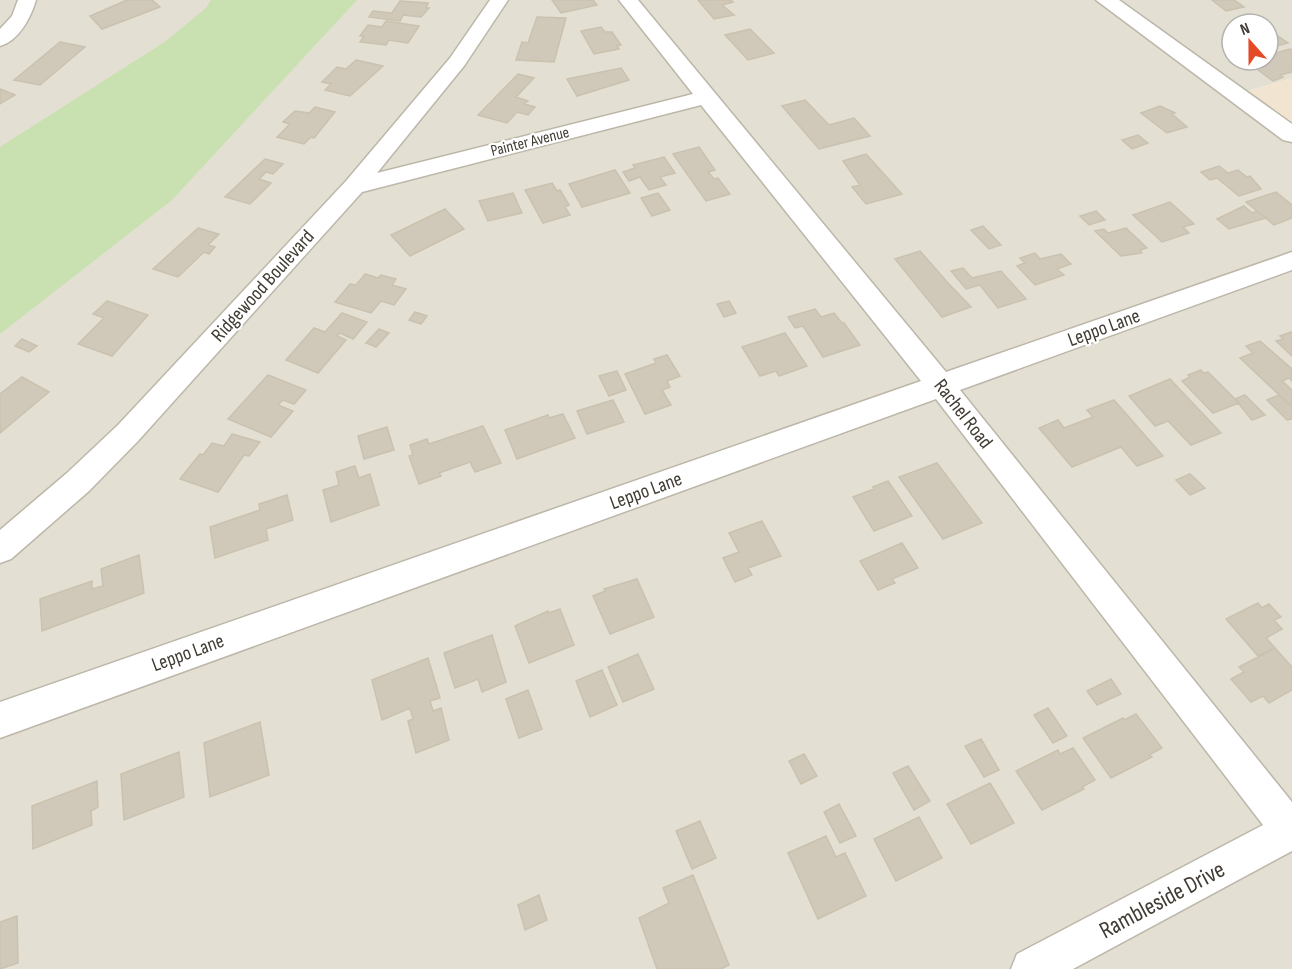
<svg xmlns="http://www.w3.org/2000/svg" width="1292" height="969" font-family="'Sofia Sans Condensed',sans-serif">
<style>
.residential{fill:#e3dfd2;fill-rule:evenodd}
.commercial{fill:#f1e4d0}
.green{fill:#c9e1b0}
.building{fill:#d0c9ba;stroke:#cac1ae;stroke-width:1.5}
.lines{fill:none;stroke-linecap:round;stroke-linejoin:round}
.minor-casing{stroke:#bdb7aa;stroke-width:3}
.tertiary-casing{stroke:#bdb7aa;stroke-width:3}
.minor{fill:#fff;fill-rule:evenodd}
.tertiary{fill:#fff;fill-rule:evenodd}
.labels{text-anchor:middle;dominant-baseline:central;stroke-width:4.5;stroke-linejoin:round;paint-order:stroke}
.far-street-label{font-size:16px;fill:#413d34;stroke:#fff}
.street-label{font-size:20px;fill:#413d34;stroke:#fff}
.near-street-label{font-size:24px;fill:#413d34;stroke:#fff}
</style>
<rect width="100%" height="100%" fill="#f0ede4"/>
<!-- residential -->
<path class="residential" d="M0 0H1292V78L1233 95 1292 140V969H0ZM1232 24H1268V60H1232Z"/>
<!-- commercial -->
<path class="commercial" d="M1292 78V140L1232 96Z"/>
<!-- green -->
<path class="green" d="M211 0H357L172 200 0 334V147L166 41 206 8Z"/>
<!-- building -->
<path class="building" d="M127 0H152L160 7 102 29 90 16Z
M552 0H593L597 5 561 13Z
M698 0H731L733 2 722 5 734 15 714 19Z
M1212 0H1234L1244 7 1226 11Z
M400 1 428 3 426 8H429L421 17 403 15 400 21 369 17 373 11 392 13Z
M537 17 566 18 554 62 516 60 522 42 528 43Z
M386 21 419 26 408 43 389 40 386 45 360 42 364 36H360L368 25 382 27Z
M601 27 605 32H612L621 45 617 46 619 49 594 54 581 31Z
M750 29 774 53 748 60 725 35Z
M1268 30H1269L1288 43 1277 46 1268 40Z
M60 42 85 47 40 85 14 80Z
M1290 49 1292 50V72L1280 75 1283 77 1273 81 1250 64 1260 60H1268V57L1275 56 1272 54Z
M356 60 383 66 350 96 325 90 331 84 322 82 337 67 346 69Z
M621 68 629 80 577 96 567 79Z
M518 74 534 78 516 97 528 101 524 104 535 107 528 115 517 112 507 123 478 115Z
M0 89 15 95 0 104Z
M805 100 829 125 854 118 870 136 819 149 782 106Z
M1160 106 1175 113 1172 114 1187 127 1167 133 1141 113Z
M315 107 335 112 314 138 311 137 304 144 277 137 290 124 283 122 295 111 309 113Z
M1138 135 1148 143 1132 149 1122 140Z
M699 147 715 170 708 172 714 179 718 178 730 194 706 201 673 154Z
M866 154 902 194 866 204 852 187 860 185 843 161Z
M664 157 675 173 660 177 666 185 649 190 640 177 629 181 623 172 635 168 633 165Z
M265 159 283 164 273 174 266 172 259 179 271 183 250 204 225 197Z
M1219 166 1228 173 1238 170 1247 177 1250 176 1261 189 1239 196 1217 178 1210 180 1201 172Z
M615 170 630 193 582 207 569 184Z
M552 183 557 191 560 190 569 205 565 207 570 215 543 223 525 190Z
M1276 192 1292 205V218L1274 225 1246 202Z
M513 193 522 213 488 221 479 201Z
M658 193 670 210 652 216 641 198Z
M1170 202 1194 224 1183 227 1189 233 1162 242 1133 215Z
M1244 206 1252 213 1257 211 1266 218 1229 229 1217 219Z
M445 209 464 229 410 256 391 235Z
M1096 211 1105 220 1089 225 1080 216Z
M983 226 1001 245 989 249 971 230Z
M198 228 219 234 208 245 215 247 209 254 204 252 178 277 153 269Z
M1126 228 1147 248 1140 250 1142 253 1121 256 1095 231 1104 229 1108 233Z
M920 251 948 283 971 307 942 317 895 259Z
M1035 253 1040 259 1061 254 1071 264 1057 269 1064 275 1035 285 1017 266 1025 263 1020 258Z
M963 268 972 278 1001 271 1026 299 998 308 980 285 966 289 951 271Z
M365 274 378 278 381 275 396 279 392 285 406 289 394 305 381 301 371 313 335 302 350 284 356 285Z
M107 301 148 315 112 356 78 344 104 318 93 314Z
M729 301 736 313 724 317 717 304Z
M815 309 821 317 834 313 842 323H844L860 345 823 357 803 326 795 328 788 317Z
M415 312 427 316 421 324 409 320Z
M342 313 367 322 353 339 340 333 337 336 346 340 318 373 286 360 314 328 325 332Z
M379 329 389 333 376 347 366 343Z
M1291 332 1292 334V356L1276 341 1283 339 1280 336Z
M785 333 807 366 779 376 776 371 760 376 742 347Z
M22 339 37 346 29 352 15 346Z
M1260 341 1292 369V381L1289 378 1282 381 1292 390V407L1240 358 1253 353 1246 346Z
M667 355 680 376 667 381 670 387 662 390 671 405 645 414 625 374 656 363 654 359Z
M1201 370 1203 373 1208 372 1239 403 1213 413 1182 381 1190 377 1188 375Z
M617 371 626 390 609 396 599 376Z
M268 375 306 390 294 404 283 400 278 405 293 411 271 437 228 419Z
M22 377 49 392 0 433V394Z
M1170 379 1221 433 1191 445 1168 421 1155 426 1129 396Z
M1245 395 1265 415 1252 420 1235 399Z
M1279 395 1292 407V419L1287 420 1267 400Z
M613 400 624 422 587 434 577 411Z
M1114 400 1163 456 1137 466 1121 447 1072 467 1039 428 1058 420 1064 428 1093 417 1087 410Z
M563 414 575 438 517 459 505 430 548 415 549 418Z
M483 426 501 463 475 472 470 462 439 473 441 476 419 484 409 456 413 455 410 445 427 439 429 444Z
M387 427 394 450 364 459 358 436Z
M232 434 260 442 249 456 244 455 218 492 180 479 200 454 203 455 212 443 224 446Z
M937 463 982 523 943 539 899 477Z
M355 466 359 478 370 474 379 505 331 522 323 490 339 485 336 472Z
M1190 474 1205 488 1190 495 1176 480Z
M888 481 912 516 874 531 853 497 874 489 873 487Z
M287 495 293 520 266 529 268 540 215 558 210 527 260 510 259 504Z
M762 521 781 556 748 568 752 575 735 582 723 558 739 552 729 533Z
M902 543 918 568 892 579 895 583 878 590 860 561Z
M139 555 144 593 42 631 40 599 92 581V589L103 586 101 569Z
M637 579 654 617 610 634 593 596 605 591 604 589Z
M1258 603 1262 608 1269 604 1281 617 1274 620 1282 629 1266 638 1275 648 1258 656 1226 619Z
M560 609 574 645 529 663 515 626 548 611 549 613Z
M492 635 506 682 482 692 478 679 455 688 444 653Z
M1275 648 1292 667V690L1269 703 1263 696 1251 702 1231 679 1244 672 1239 667Z
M638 654 654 689 623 702 608 667Z
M428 658 440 698 430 701 433 711 441 708 449 740 416 753 408 721 413 719 410 708 382 720 372 680Z
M602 670 617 705 590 717 576 681Z
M1111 679 1121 694 1097 705 1087 691Z
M528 690 542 729 519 738 506 699Z
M1048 708 1067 736 1053 743 1034 715Z
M1136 714 1162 748 1149 755 1152 757 1111 778 1083 738 1123 718 1124 720Z
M260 722 269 775 210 797 204 743Z
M981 739 999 770 984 777 965 746Z
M1073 748 1095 780 1082 787 1084 789 1042 810 1016 771 1058 750 1060 754Z
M179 752 184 797 124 820 121 774Z
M804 754 817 776 801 784 789 761Z
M908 766 930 801 914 810 893 773Z
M97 781 98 807 91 811 92 825 33 849 32 806Z
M990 783 1014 823 971 844 947 804Z
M839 804 856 836 840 843 824 812Z
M919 817 942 858 896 881 874 839Z
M700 821 716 858 692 869 676 831Z
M826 836 836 857 845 853 866 896 818 919 788 853Z
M693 875 729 965 721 969H657L639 918 669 903 663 888Z
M539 895 547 920 525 930 518 905Z
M17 916 18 963 0 969V922Z"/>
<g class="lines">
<defs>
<path id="minor" d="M18 0H36C31 17 19 41 0 46V29L12 16Z
M490 0H508L464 66 377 173 693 94 619 0H638L946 372 1292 252V270L960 390 1292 802V851L1073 969H1011L1017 954 1263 825 936 399 0 738V702L921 381 701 105 362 192 138 441 89 491 11 559 0 563V530L67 473 118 425 346 181 450 58Z"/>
<path id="tertiary" d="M1096 0H1119L1292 124V142L1283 140Z"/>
</defs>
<!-- minor casing -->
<use href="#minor" class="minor-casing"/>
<!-- tertiary casing -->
<use href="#tertiary" class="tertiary-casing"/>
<!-- minor -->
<use href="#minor" class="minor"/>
<!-- tertiary -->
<use href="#tertiary" class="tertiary"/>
</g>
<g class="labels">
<!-- far-street labels -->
<g class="far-street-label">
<text transform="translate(530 142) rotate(-14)">Painter Avenue</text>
</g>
<!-- street labels -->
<g class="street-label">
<text transform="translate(263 286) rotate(-48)">Ridgewood Boulevard</text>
<text transform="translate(1104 328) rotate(-20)">Leppo Lane</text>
<text transform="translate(963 414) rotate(52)">Rachel Road</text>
<text transform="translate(646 491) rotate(-20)">Leppo Lane</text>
<text transform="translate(188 653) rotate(-20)">Leppo Lane</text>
</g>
<!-- near-street labels -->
<g class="near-street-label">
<text transform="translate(1162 900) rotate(-28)">Rambleside Drive</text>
</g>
</g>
<!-- north arrow -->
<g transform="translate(1250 42) rotate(339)"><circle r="28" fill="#ffffff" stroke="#b3b1ae" stroke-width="1.5"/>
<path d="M0-4.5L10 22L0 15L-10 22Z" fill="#e54926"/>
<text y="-9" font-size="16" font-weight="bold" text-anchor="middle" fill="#413d34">N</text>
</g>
</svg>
